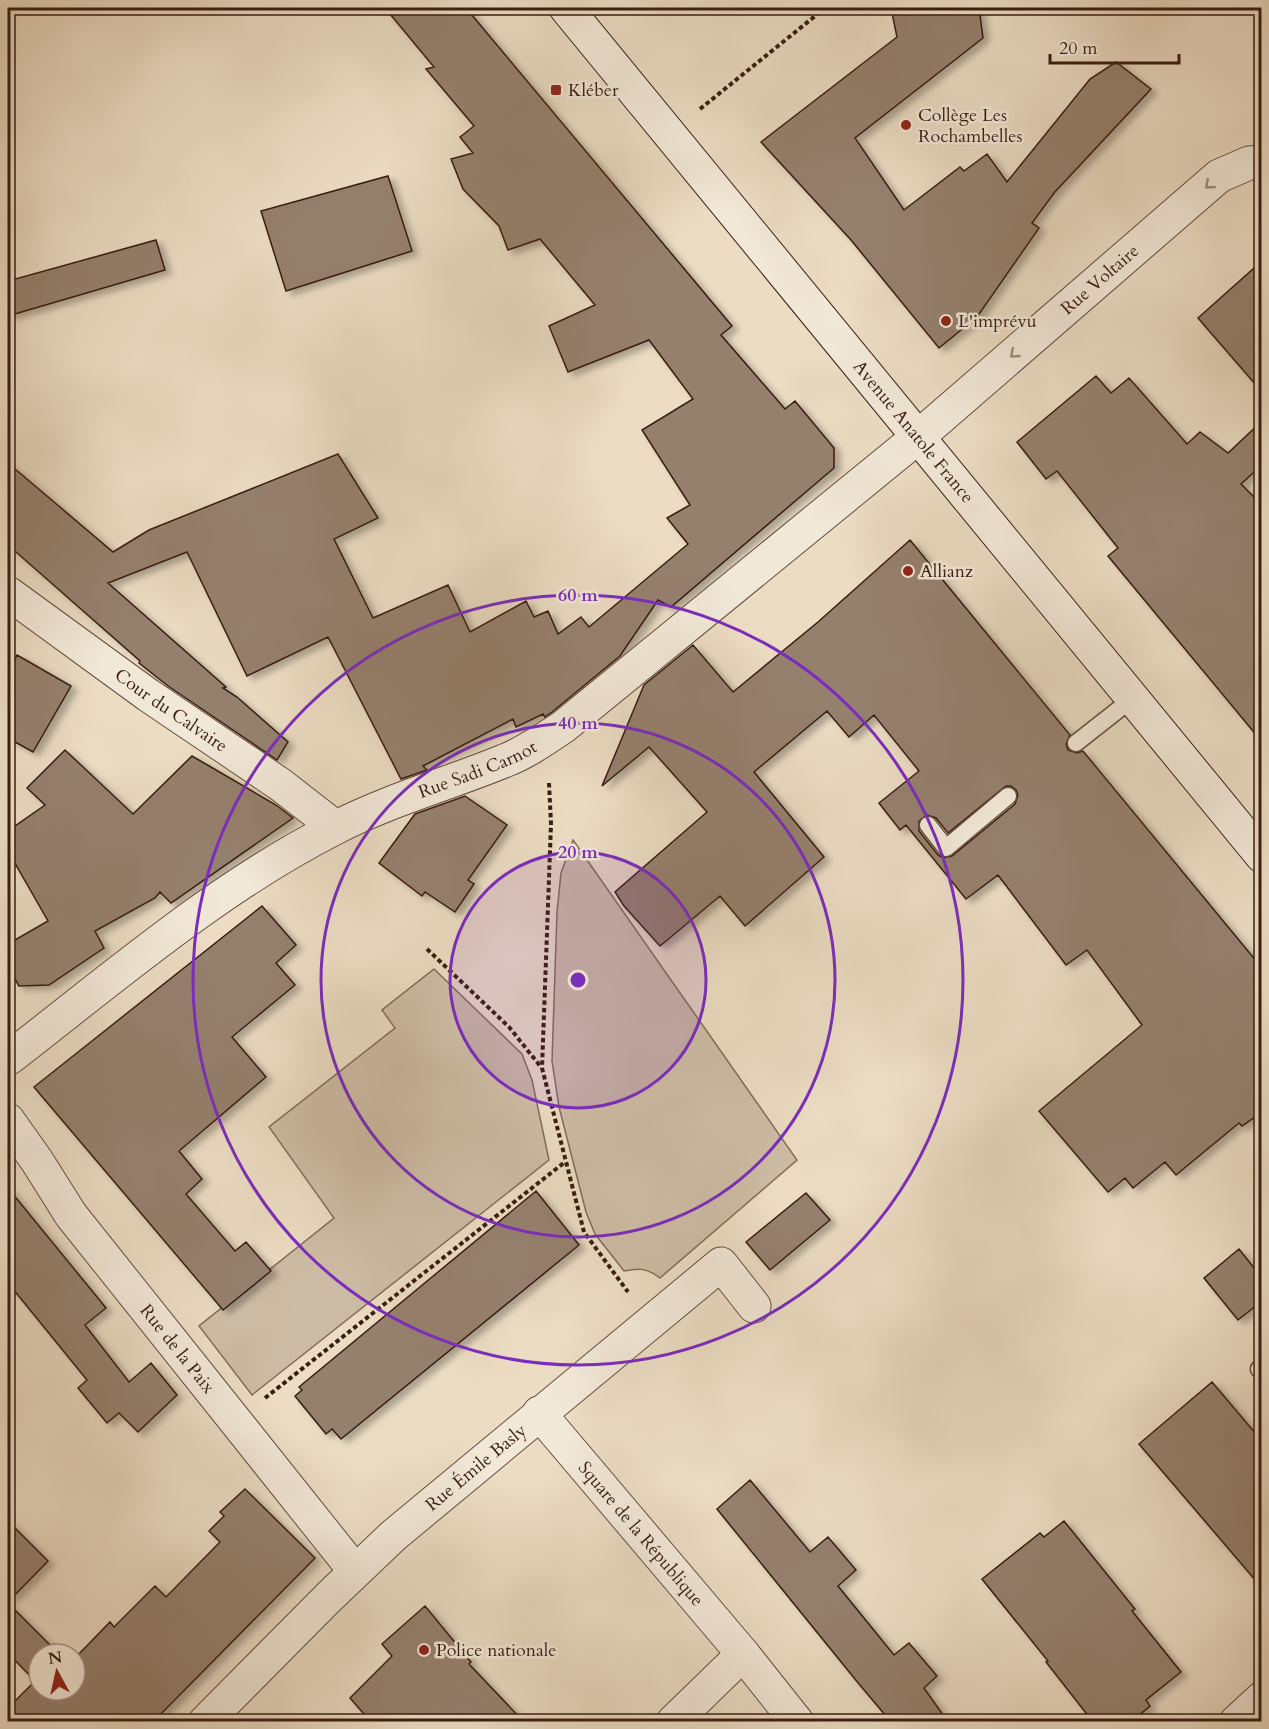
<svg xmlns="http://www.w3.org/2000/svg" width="1269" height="1729" font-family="Cardo,serif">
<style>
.green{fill:#cdbca5;stroke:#826c5c;stroke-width:1.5}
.building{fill:#95806e;stroke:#381d12;stroke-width:1.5;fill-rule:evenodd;filter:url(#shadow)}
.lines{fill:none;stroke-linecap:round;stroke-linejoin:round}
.service-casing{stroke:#654d3e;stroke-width:19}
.minor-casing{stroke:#654d3e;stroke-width:35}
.secondary-casing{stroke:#381d12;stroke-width:35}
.path{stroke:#381d12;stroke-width:4;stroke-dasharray:4.5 3;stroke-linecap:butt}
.service{stroke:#f2e8d8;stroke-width:16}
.minor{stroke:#f2e8d8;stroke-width:33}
.secondary{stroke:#f2e8d8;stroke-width:33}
.oneway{stroke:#9e8d7f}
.ring{fill:none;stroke:#7b2cbf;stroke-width:3}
.poi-dot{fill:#8f2418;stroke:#f2e8d8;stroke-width:2}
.labels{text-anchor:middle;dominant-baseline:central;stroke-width:5;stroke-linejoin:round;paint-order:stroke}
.poi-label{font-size:18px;fill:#381d12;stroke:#f2e8d8;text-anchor:start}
.street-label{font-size:18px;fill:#381d12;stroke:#f2e8d8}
.centre{fill:#7b2cbf;stroke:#f2e8d8;stroke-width:3}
.ring-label{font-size:18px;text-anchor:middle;font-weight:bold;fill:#7b2cbf;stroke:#f2e8d8;stroke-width:5;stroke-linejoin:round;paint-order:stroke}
</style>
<defs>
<filter id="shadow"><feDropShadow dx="6" dy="4" stdDeviation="3" flood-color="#0004"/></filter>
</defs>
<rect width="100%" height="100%" fill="#ebdcc3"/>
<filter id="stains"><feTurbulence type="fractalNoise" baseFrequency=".00333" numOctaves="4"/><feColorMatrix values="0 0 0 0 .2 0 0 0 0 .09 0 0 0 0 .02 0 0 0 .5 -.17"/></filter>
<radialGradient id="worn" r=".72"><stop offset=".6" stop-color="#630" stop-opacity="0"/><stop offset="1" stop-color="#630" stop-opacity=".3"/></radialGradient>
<!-- green -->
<path class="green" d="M573 840 797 1160 660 1278C647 1268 639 1268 624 1271L595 1234 586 1212 559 1107 552 1061 557 912 561 873Z
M434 969 522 1054 532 1080 549 1160 252 1395 199 1326 334 1218 269 1127 395 1028 382 1010Z"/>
<!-- building -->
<path class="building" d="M385 8H466L732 326 721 335 785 409 795 401 834 448V468L671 607 658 600 620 656 552 712 545 717 543 714 516 727 513 719 423 766 427 770 401 779 328 637 247 676 187 552 108 583 226 687 223 688 237 697 288 742 277 760 168 686 139 663 140 661 8 545V463L113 552 149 530 338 454 378 518 334 539 373 618 448 585 470 632 526 601 534 617 548 611 558 634 581 617 589 627 688 544 667 518 690 505 642 430 693 399 649 340 568 372 549 326 595 305 540 239 508 250 499 226 463 189 451 159 473 153 460 137 474 126 426 69 434 67Z
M891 8H979L983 38 855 138 904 210 960 167 964 171 987 154 1007 182 1090 79 1116 62 1151 89 1054 193 1032 223 1039 228 977 317 939 348 851 240 761 142 897 37Z
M388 176 412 251 286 291 261 211Z
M156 240 165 270 8 316V281Z
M1262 261V392L1198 318Z
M1096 376 1111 393 1129 378 1187 444 1200 432 1228 453 1262 421V465L1241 484 1262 505V742L1108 556 1118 548 1057 471 1046 479 1017 442Z
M910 540 1070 735 1066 744 1068 750 1077 753 1083 751 1262 968V1112L1242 1126 1239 1123 1176 1175 1165 1162 1133 1188 1125 1178 1108 1192 1039 1111 1142 1025 1087 950 1066 965 998 875 966 899 906 825 900 830 879 803 919 771 874 715 849 737 827 711 754 772 824 857 745 926 720 896 660 946 624 906 615 892 707 812 649 747 602 786 644 685 693 645 733 692 818 622ZM1006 786H1011L1016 790 1018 795 1015 804 952 856 943 858 938 855 919 831V821L927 815 936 818 948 833Z
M17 655 71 686 33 752 8 738V674Z
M65 750 133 814 192 756 276 805 293 818 171 903 160 892 155 898 95 931 104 948 49 985 19 986 8 967V944L48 921 8 851V831L45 805 27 788Z
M465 796 507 825 468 880 474 884 455 912 425 892 422 896 379 863 415 814Z
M262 906 296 945 276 963 295 985 232 1037 266 1077 179 1151 202 1179 186 1194 235 1251 246 1242 271 1271 223 1310 34 1087Z
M8 1188 106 1308 85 1325 129 1382 151 1363 177 1395 138 1432 119 1413 107 1423 78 1388 87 1380 8 1283Z
M536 1191 579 1245 341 1439 332 1429 326 1434 295 1396 302 1390 299 1387Z
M806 1193 830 1220 770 1270 746 1242Z
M1239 1249 1262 1278V1301L1238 1320 1204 1278Z
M1212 1382 1262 1441V1588L1139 1444Z
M750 1480 810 1552 828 1537 856 1570 838 1586 894 1655 909 1643 937 1676 924 1688 948 1722H891L859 1684 717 1509Z
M245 1489 315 1558 153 1722H8V1708L35 1681 8 1653V1603L59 1654H39V1690H75V1658L110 1622 114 1627 155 1586 166 1597 220 1542 209 1531 224 1516 220 1512Z
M8 1521 48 1561 8 1602Z
M1064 1521 1135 1609 1132 1611 1181 1672 1146 1700 1150 1706 1131 1722H1093L1046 1662 1048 1661 982 1579 1040 1533 1044 1537Z
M425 1606 471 1662 469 1664 524 1722H371L350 1698 392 1656 382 1644Z"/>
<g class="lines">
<defs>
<path id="service" d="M1076 743 1132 699
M928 825 946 848 1008 796
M1262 1367 1259 1369 1262 1372"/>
<g id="minor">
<path id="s1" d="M8 593 148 695 281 785 335 827"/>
<path id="s2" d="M8 1059C113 978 217 888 335 828 389 800 448 784 504 761 525 753 545 739 563 727L918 437 1219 176 1249 163 1262 162"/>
<path id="s3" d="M8 1120 37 1161 71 1215 355 1571"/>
<path id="s4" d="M539 1413 743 1654 797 1722"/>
<path id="s5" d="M205 1722 329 1597 393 1536 721 1264 754 1306"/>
<path d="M673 1722 743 1654"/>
<path d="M1236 1722 1262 1698"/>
</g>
<g id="secondary">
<path id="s6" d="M566 8 1262 856"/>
</g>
</defs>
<!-- service casing -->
<use href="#service" class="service-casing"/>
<!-- minor casing -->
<use href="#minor" class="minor-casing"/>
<!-- secondary casing -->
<use href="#secondary" class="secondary-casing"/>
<!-- path -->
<path class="path" d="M700 109 825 8
M549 783 551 824 542 1068 584 1232 628 1292
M427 949 509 1027 541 1067
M265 1398 565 1162"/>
<!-- service -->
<use href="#service" class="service"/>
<!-- minor -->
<use href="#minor" class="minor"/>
<!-- secondary -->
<use href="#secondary" class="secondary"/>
</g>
<!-- one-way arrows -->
<defs><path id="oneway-chevron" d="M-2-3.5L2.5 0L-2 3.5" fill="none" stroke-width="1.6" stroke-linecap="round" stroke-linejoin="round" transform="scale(1.5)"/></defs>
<g class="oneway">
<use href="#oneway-chevron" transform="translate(1209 185) rotate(139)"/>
<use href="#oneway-chevron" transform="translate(1014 354) rotate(139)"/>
</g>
<!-- distance rings -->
<circle cx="578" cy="980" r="128" fill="#7b2cbf" fill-opacity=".12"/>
<g class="ring">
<circle cx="578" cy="980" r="128"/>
<circle cx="578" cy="980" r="257"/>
<circle cx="578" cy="980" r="385"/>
</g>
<!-- markers -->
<g class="poi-dot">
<rect x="550" y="84" width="12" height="12" rx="3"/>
<circle cx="906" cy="125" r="6"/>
<circle cx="946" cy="321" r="6"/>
<circle cx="908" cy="571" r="6"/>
<circle cx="424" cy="1650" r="6"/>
</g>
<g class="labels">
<!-- poi labels -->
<g class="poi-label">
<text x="568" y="90">Kléber</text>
<text x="918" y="115">Collège Les<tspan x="918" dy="21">Rochambelles</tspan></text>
<text x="958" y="321">L'imprévu</text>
<text x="920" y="571">Allianz</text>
<text x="436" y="1650">Police nationale</text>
</g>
<!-- street labels -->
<g class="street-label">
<text stroke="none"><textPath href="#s2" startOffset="1350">Rue Voltaire</textPath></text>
<text stroke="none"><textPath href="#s6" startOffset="548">Avenue Anatole France</textPath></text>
<text stroke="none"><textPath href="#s1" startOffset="201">Cour du Calvaire</textPath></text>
<text stroke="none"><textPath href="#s2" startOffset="555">Rue Sadi Carnot</textPath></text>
<text stroke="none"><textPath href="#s3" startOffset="285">Rue de la Paix</textPath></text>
<text stroke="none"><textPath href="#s5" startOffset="372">Rue Émile Basly</textPath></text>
<text stroke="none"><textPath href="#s4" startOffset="158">Square de la République</textPath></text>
</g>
</g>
<circle cx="578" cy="980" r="9" class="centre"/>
<g class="ring-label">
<text x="578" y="601">60 m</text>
<text x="578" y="729">40 m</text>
<text x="578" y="858">20 m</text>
</g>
<!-- margin -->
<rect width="1269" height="1729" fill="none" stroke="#ebdcc3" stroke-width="30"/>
<rect x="9" y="9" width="1251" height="1711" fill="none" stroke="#381d12" stroke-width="3"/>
<rect x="15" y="15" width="1239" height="1699" fill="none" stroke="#381d12" stroke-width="1.5"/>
<!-- north arrow -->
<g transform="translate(57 1672) rotate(352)"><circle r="28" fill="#f2e8d8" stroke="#a89789" stroke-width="1.5"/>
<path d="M0-4.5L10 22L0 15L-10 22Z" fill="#8f2418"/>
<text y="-9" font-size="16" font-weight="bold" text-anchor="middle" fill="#381d12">N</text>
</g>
<!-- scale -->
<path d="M1050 54v9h129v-9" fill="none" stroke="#381d12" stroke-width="3"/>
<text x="1059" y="54" font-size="18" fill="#381d12" stroke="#f2e8d8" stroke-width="4.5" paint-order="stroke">20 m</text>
<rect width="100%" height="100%" filter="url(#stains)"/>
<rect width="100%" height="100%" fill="url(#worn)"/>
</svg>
